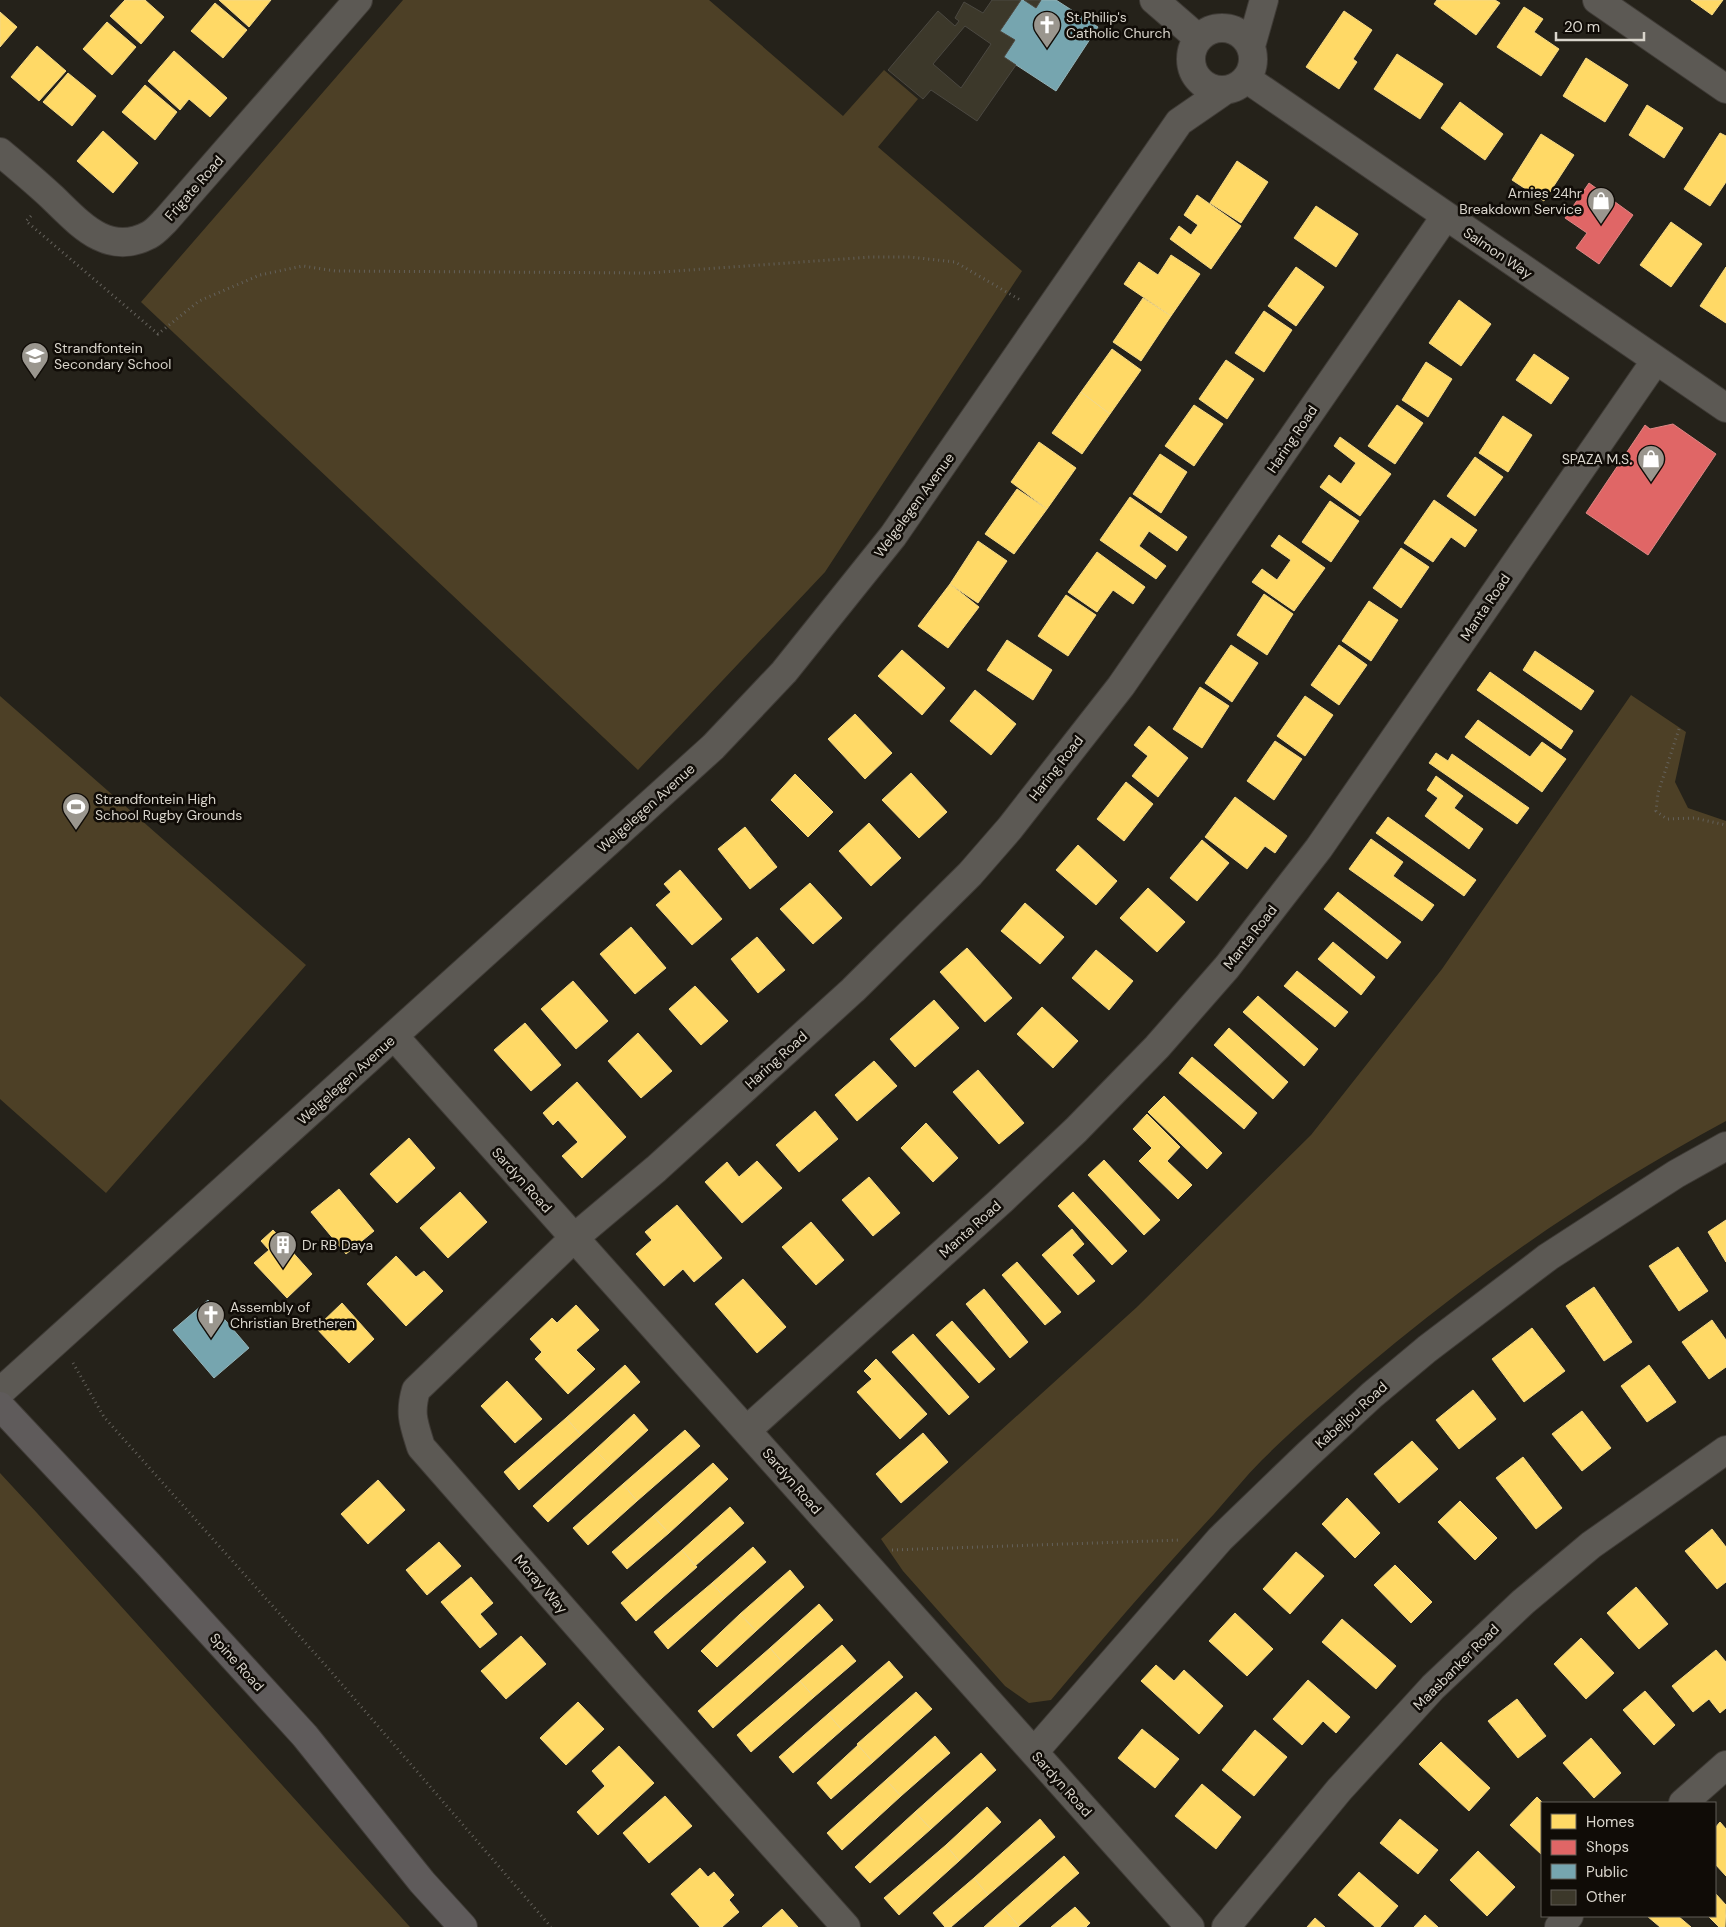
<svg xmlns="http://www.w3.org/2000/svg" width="1726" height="1927" font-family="'DM Sans',sans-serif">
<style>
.green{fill:#4d4026}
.homes{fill:#ffd966;stroke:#f4d885}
.shops{fill:#e06666;stroke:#de8785}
.public{fill:#76a5af;stroke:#94b3b8}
.building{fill:#3c382a;stroke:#4b4841;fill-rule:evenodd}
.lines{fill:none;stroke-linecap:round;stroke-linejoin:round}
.minor-casing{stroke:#3f3b36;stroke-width:30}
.major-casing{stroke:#3f3b36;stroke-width:30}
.path{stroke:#64615b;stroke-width:3;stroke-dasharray:1 4;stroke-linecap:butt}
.minor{stroke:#5c5954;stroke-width:28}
.major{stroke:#5f5b5b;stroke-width:28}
.labels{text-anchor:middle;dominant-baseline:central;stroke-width:5;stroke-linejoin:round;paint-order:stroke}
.poi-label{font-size:14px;fill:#d9d5cc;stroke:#100c07;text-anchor:start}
.street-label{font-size:14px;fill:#d9d5cc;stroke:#100c07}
</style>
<rect width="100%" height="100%" fill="#25221a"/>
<!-- green -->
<path class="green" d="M403 0H709L843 116 884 70 918 99 878 147 1022 271 825 572 638 770 141 302Z
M1631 695 1686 732 1675 782 1688 808 1726 821V1121C1598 1190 1477 1273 1366 1367 1331 1397 1295 1427 1262 1460 1245 1477 1230 1496 1214 1514 1158 1574 1104 1637 1051 1700L1029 1703 1005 1686 903 1571 881 1539 1137 1307 1311 1135 1442 969Z
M0 696 306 965 106 1193 0 1099Z
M0 1473 37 1513 410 1927H0Z"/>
<!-- homes -->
<path class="homes" d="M125 0H145L164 17 141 44 110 16Z
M219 0H271L249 27Z
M1437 0H1495L1500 3 1476 35 1434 4Z
M1691 0H1723L1712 15Z
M215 3 247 30 223 58 191 31Z
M1524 7 1543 19 1534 32 1559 49 1541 76 1497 47Z
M1344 11 1372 30 1353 59 1357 62 1339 89 1306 67Z
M0 12 17 27 0 47Z
M107 22 136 47 112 75 83 49Z
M37 46 66 71 39 101 11 77Z
M174 51 227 98 210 117 189 99 180 110 148 81Z
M1397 54 1443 84 1420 119 1374 89Z
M1586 58 1628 85 1605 122 1563 96Z
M68 73 96 96 72 126 43 102Z
M145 85 177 112 155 140 122 112Z
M1460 102 1503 134 1485 160 1441 128Z
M1647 105 1683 128 1664 158 1629 135Z
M103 131 138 163 113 193 77 161Z
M1720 133 1726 136V182L1710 206 1684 189Z
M1541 134 1574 155 1544 201 1512 180Z
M1237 161 1268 182 1241 223 1210 203Z
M1197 195 1241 226 1211 269 1170 239 1179 226 1191 235 1198 225 1184 215Z
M1316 206 1358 234 1336 267 1294 238Z
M1671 222 1702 244 1671 287 1640 265Z
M1171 255 1200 274 1171 316 1124 284 1139 262 1158 275Z
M1296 267 1324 287 1296 326 1268 306Z
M1726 267V323L1700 306Z
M1143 298 1171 316 1141 361 1113 342Z
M1459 300 1491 324 1461 366 1429 343Z
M1264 311 1292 330 1264 372 1235 353Z
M1112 349 1141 370 1110 414 1081 392Z
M1534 354 1569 378 1551 404 1516 380Z
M1226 360 1254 379 1227 419 1199 399Z
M1426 362 1452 379 1428 417 1402 400Z
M1081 392 1110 414 1082 454 1052 433Z
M1194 405 1223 424 1194 466 1165 446Z
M1397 405 1423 423 1395 464 1368 446Z
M1503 416 1532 435 1508 472 1479 453Z
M1340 437 1391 474 1360 516 1320 487 1329 475 1341 484 1356 463 1334 446Z
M1039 442 1076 468 1047 509 1011 482Z
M1160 454 1187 472 1161 513 1133 494Z
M1475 457 1503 477 1475 516 1447 496Z
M1017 489 1047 509 1014 554 985 534Z
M1130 497 1187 537 1177 551 1149 531 1139 546 1166 566 1156 579 1100 540Z
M1434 500 1477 530 1465 547 1451 537 1433 562 1404 543Z
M1330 501 1359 521 1331 562 1302 542Z
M1279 535 1325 568 1294 611 1252 582 1262 569 1277 580 1291 560 1271 546Z
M978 541 1007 561 978 603 950 584Z
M1401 548 1429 567 1401 608 1373 588Z
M1097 552 1145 587 1133 604 1113 590 1097 612 1068 592Z
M950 584 979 607 948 648 918 626Z
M1264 594 1293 614 1267 655 1237 635Z
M1066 595 1096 615 1068 656 1038 636Z
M1369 601 1398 620 1371 661 1342 641Z
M1007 640 1052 670 1033 700 987 670Z
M1231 645 1258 663 1232 702 1205 683Z
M1339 645 1367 665 1339 705 1311 685Z
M902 650 945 688 922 715 878 676Z
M1535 651 1594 691 1581 710 1523 670Z
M1490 672 1573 731 1561 749 1477 690Z
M1200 687 1229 706 1202 748 1173 729Z
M975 690 1016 724 991 755 950 721Z
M1305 696 1333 715 1305 756 1277 736Z
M855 714 892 753 865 779 828 739Z
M1478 720 1530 757 1542 742 1566 759 1542 792 1465 737Z
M1149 726 1188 758 1158 797 1132 776 1148 756 1134 745Z
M1275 741 1302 759 1274 800 1247 781Z
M1436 753 1448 761 1452 754 1529 808 1517 824 1429 763Z
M911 773 947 812 919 838 882 800Z
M795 774 833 812 808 837 771 800Z
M1436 776 1463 796 1454 808 1483 829 1469 849 1425 816 1438 798 1427 790Z
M1126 782 1153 804 1124 841 1097 819Z
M1235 797 1287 836 1275 853 1265 846 1247 869 1205 837Z
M1388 817 1476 880 1464 896 1376 833Z
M869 823 901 858 871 886 839 851Z
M745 827 777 867 750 889 718 849Z
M1371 839 1403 862 1393 876 1434 905 1422 921 1349 869Z
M1202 840 1229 863 1197 901 1170 878Z
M1078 845 1117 881 1096 905 1056 870Z
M680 870 722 919 692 945 656 905 671 892 664 884Z
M810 883 842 918 813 944 780 909Z
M1148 888 1185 922 1157 952 1120 918Z
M1338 892 1401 942 1387 959 1324 909Z
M1025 903 1064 937 1040 964 1001 931Z
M631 927 666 968 635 994 600 954Z
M757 937 785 970 758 993 731 959Z
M1333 942 1375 977 1361 995 1318 959Z
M967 948 1012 998 985 1022 940 972Z
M1096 950 1133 981 1109 1010 1072 978Z
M1297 971 1348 1012 1335 1027 1284 986Z
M573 981 608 1021 576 1049 541 1009Z
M695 986 728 1021 701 1045 669 1009Z
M1258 996 1318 1049 1304 1066 1243 1012Z
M934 1000 959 1028 915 1067 890 1039Z
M1042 1007 1078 1041 1053 1068 1017 1034Z
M525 1023 561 1065 531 1091 494 1050Z
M1229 1028 1288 1082 1273 1099 1214 1045Z
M638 1033 672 1071 641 1098 608 1061Z
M1192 1057 1257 1113 1244 1129 1179 1073Z
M874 1061 897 1086 857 1121 835 1095Z
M978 1070 1024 1123 999 1144 953 1092Z
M577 1082 626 1137 582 1178 562 1156 578 1142 558 1120 553 1125 543 1113Z
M1164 1096 1222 1153 1207 1169 1148 1112Z
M815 1111 838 1139 799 1172 776 1145Z
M1147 1114 1180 1147 1167 1161 1192 1185 1178 1199 1139 1161 1152 1148 1133 1129Z
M926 1123 958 1158 933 1182 901 1148Z
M409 1138 435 1168 397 1203 370 1174Z
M1104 1160 1160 1220 1144 1235 1088 1175Z
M757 1161 782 1188 742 1223 705 1182 727 1162 739 1177Z
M869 1177 900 1213 873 1236 842 1200Z
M339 1189 374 1231 346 1254 311 1212Z
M460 1192 487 1222 448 1258 420 1228Z
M1073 1192 1127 1251 1112 1265 1058 1206Z
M677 1205 722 1258 694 1282 683 1269 664 1286 636 1254 652 1240 645 1232Z
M1726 1220V1262L1708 1232Z
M811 1222 844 1260 816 1285 782 1247Z
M1072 1229 1084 1244 1072 1255 1095 1281 1078 1295 1042 1255Z
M273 1230 312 1274 287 1298 254 1263 269 1250 261 1241Z
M1678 1247 1708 1291 1679 1311 1649 1266Z
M396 1256 416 1277 424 1271 443 1291 406 1326 367 1284Z
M1017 1262 1061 1312 1045 1325 1002 1275Z
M743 1279 786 1327 757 1353 715 1304Z
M1594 1287 1632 1342 1604 1361 1566 1306Z
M984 1289 1028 1342 1010 1358 966 1304Z
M342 1303 374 1339 349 1363 316 1328Z
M576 1305 599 1330 576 1350 595 1369 568 1394 535 1359 542 1352 530 1339 552 1318 557 1323Z
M1712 1320 1726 1340V1367L1709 1379 1682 1342Z
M952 1321 995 1369 979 1383 936 1335Z
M1532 1328 1565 1371 1524 1402 1492 1359Z
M913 1334 969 1397 949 1415 892 1352Z
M876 1359 927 1414 900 1439 857 1392 872 1379 864 1371Z
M625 1365 640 1382 581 1435 566 1418Z
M1649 1365 1676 1402 1647 1422 1621 1386Z
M507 1381 542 1419 515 1443 481 1406Z
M1473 1390 1496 1419 1459 1449 1436 1420Z
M1582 1411 1611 1448 1582 1471 1552 1434Z
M634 1414 648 1430 610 1465 595 1450Z
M566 1418 581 1435 519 1490 504 1472Z
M685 1430 700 1446 637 1501 623 1484Z
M923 1433 948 1462 901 1503 876 1474Z
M1412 1441 1438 1469 1399 1503 1374 1474Z
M595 1450 610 1465 548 1522 533 1506Z
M1523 1457 1562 1508 1536 1529 1496 1478Z
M713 1463 728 1479 669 1533 653 1516Z
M378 1480 405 1510 368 1544 341 1514Z
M623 1484 637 1501 588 1545 573 1528Z
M1347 1498 1380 1533 1355 1558 1322 1524Z
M1460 1501 1497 1538 1475 1560 1438 1522Z
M730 1507 744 1523 695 1566 682 1550Z
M653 1516 669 1533 627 1569 612 1552Z
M1712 1529 1726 1547V1582L1717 1589 1685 1551Z
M439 1542 461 1566 427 1595 406 1570Z
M753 1547 766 1562 725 1598 712 1583Z
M682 1550 697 1567 636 1621 621 1603Z
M1296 1552 1324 1576 1290 1614 1263 1589Z
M1395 1565 1432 1602 1411 1623 1374 1585Z
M790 1570 804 1587 756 1631 740 1614Z
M471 1577 493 1603 480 1614 497 1634 480 1648 441 1602Z
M712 1583 725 1598 668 1649 654 1632Z
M1636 1587 1668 1624 1639 1649 1607 1613Z
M819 1604 833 1620 784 1664 770 1648Z
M1235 1613 1273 1649 1247 1676 1209 1641Z
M740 1614 756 1631 717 1667 701 1651Z
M1342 1619 1396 1666 1376 1689 1322 1642Z
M521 1636 546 1664 506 1699 481 1671Z
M1581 1638 1614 1673 1586 1699 1554 1664Z
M842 1645 856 1661 814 1697 800 1681Z
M770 1648 784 1664 713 1728 698 1711Z
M1716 1650 1726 1662V1708L1720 1713 1709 1699 1693 1712 1672 1686Z
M889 1661 903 1677 842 1730 828 1714Z
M1156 1665 1174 1681 1184 1670 1223 1706 1199 1734 1141 1681Z
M1308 1680 1350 1717 1336 1733 1323 1721 1302 1745 1273 1719Z
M800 1681 814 1697 751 1752 737 1735Z
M1645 1691 1675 1725 1654 1745 1623 1710Z
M916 1692 932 1709 873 1762 857 1744Z
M1517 1699 1546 1736 1518 1758 1488 1721Z
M578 1702 604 1729 566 1765 540 1738Z
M828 1714 842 1730 793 1773 779 1757Z
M1142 1729 1179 1759 1155 1788 1118 1758Z
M1255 1730 1287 1757 1254 1796 1222 1770Z
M935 1736 950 1753 901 1796 886 1780Z
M1591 1738 1621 1773 1594 1798 1563 1763Z
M1441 1742 1490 1788 1469 1811 1419 1764Z
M858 1745 873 1762 831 1799 817 1783Z
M619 1746 654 1783 598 1835 577 1812 605 1786 592 1771Z
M981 1753 996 1770 931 1829 915 1812Z
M886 1780 901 1796 842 1850 827 1833Z
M1202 1784 1241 1817 1216 1849 1175 1816Z
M665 1796 692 1826 649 1863 623 1833Z
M1537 1797 1543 1803 1542 1855 1510 1825Z
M987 1807 1001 1822 959 1861 946 1845Z
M915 1812 931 1829 870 1883 855 1867Z
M1040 1819 1055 1837 988 1895 974 1878Z
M1400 1819 1438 1850 1418 1874 1380 1843Z
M1720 1822 1726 1829V1876L1715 1864V1828Z
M946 1845 959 1861 899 1915 884 1898Z
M1478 1851 1515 1887 1487 1916 1450 1880Z
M1064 1856 1079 1873 1019 1926 1004 1909Z
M700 1868 708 1877 714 1872 734 1895 729 1900 739 1912 722 1927H700L671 1894Z
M1359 1872 1398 1906 1380 1927H1375L1338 1895Z
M974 1878 988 1895 951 1927H945L933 1913Z
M1715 1893 1726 1905 1725 1927H1719L1708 1916H1715Z
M1075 1907 1090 1923 1086 1927H1051Z
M782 1909 798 1927H762Z
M1004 1909 1019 1926 1018 1927H984Z
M1425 1915 1438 1927H1414Z
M1647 1916H1678L1691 1927H1660Z
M1315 1918 1325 1927H1307Z"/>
<!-- shops -->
<path class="shops" d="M1589 183 1633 215 1599 264 1576 248 1587 233 1565 218Z
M1673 424 1716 454 1648 555 1586 513 1645 425 1650 429Z"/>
<!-- public -->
<path class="public" d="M1021 0H1024L1036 8 1041 0H1056L1098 27 1056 91 1004 57 1015 40 1000 31Z
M208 1300 249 1348 214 1378 173 1330Z"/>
<!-- building -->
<path class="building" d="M992 0H1021L1000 31 1015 40 1004 57 1016 65 977 121 931 90 923 99 888 70 938 11 955 26 959 21 955 18 964 2 983 13ZM965 26 991 44 961 88 933 64Z
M1024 0H1041L1036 8Z"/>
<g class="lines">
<defs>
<path id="minor" d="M1154 0 1198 38
M1597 0 1726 89
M1191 59a31 31 0 1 1 62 0a31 31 0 1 1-62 0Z
M1251 46 1264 0
M1247 79C1406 190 1566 299 1726 408
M0 152C18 167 36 182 53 198 80 224 108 257 149 235 155 232 161 225 166 220L358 0
M394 1036 1190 1927
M0 1392 713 747 784 672 893 536 1179 122 1224 91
M747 1430 1003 1199 1076 1130 1157 1047 1227 967 1319 848 1656 360
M1034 1752 1220 1539 1307 1455 1372 1395 1427 1349 1548 1257 1676 1174 1726 1146
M1683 1803 1726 1765
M846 1927 628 1683 421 1447C414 1424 409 1414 416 1390L574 1238 656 1169 853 990 970 874 1010 828 1121 686 1445 217
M1226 1927 1339 1790 1433 1687 1523 1602 1591 1545 1726 1450
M1559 1927 1569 1916"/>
<path id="major" d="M0 1406 149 1565 305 1736 422 1882 463 1927"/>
</defs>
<!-- minor casing -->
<use href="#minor" class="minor-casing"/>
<!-- major casing -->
<use href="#major" class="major-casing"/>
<!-- path -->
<path class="path" d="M31 216 26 221 158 334 199 301 260 275 303 266 335 271 648 273 871 257H910L955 262 1022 301
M1679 729 1658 793 1656 811 1667 819 1694 818 1726 825
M73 1363 104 1417 327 1667 551 1927
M892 1550 1181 1540"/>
<!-- minor -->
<use href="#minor" class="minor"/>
<!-- major -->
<use href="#major" class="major"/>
</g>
<!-- icons -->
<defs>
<symbol id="church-pin" viewBox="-11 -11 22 30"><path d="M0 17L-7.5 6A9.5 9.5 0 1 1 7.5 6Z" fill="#9a968e" stroke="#100c07"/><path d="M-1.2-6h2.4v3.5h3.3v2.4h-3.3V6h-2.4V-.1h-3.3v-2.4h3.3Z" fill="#fff"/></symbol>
<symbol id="shop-pin" viewBox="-11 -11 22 30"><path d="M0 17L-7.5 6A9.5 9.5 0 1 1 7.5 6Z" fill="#9a968e" stroke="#100c07"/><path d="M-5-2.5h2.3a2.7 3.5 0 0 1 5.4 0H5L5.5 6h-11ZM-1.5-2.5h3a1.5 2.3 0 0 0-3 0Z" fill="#fff"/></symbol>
<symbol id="school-pin" viewBox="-11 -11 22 30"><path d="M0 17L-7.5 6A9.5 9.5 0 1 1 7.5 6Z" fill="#9a968e" stroke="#100c07"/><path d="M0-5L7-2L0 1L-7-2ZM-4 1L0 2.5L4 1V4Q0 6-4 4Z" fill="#fff"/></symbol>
<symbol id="stadium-pin" viewBox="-11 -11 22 30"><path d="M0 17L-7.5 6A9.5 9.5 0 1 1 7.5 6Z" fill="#9a968e" stroke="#100c07"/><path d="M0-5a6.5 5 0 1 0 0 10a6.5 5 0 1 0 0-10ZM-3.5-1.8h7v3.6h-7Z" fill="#fff"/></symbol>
<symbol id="building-pin" viewBox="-11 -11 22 30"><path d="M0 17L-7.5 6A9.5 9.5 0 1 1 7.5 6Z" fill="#9a968e" stroke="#100c07"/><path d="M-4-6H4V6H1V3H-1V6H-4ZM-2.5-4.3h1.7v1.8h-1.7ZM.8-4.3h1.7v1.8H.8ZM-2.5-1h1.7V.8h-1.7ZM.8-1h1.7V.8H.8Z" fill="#fff"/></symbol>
</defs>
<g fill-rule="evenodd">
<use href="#church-pin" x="1031" y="9" width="32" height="43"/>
<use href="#shop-pin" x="1585" y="185" width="32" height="43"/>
<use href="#school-pin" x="19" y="340" width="32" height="43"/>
<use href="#shop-pin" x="1635" y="443" width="32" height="43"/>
<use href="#stadium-pin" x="60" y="791" width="32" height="43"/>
<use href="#building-pin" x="267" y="1229" width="32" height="43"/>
<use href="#church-pin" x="195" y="1299" width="32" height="43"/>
</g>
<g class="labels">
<!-- poi labels -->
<g class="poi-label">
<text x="1066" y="17">St Philip's<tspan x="1066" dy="16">Catholic Church</tspan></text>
<text x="1582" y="193" text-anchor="end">Arnies 24hr<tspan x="1582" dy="16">Breakdown Service</tspan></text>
<text x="54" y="348">Strandfontein<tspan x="54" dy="16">Secondary School</tspan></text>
<text x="1632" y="459" text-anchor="end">SPAZA M.S.</text>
<text x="95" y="799">Strandfontein High<tspan x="95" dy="16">School Rugby Grounds</tspan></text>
<text x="302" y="1245">Dr RB Daya</text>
<text x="230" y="1307">Assembly of<tspan x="230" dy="16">Christian Bretheren</tspan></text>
</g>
<!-- street labels -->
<g class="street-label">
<text transform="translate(194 188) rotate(-49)">Frigate Road</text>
<text transform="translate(1498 253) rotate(34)">Salmon Way</text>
<text transform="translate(1292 439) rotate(-56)">Haring Road</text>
<text transform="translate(914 505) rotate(-54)">Welgelegen Avenue</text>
<text transform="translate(1485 607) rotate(-56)">Manta Road</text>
<text transform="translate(1056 768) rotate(-52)">Haring Road</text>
<text transform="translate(646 808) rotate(-42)">Welgelegen Avenue</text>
<text transform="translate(1250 937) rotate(-52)">Manta Road</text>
<text transform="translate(776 1060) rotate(-42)">Haring Road</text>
<text transform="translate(346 1080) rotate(-42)">Welgelegen Avenue</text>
<text transform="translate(522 1180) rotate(48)">Sardyn Road</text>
<text transform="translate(970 1229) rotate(-42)">Manta Road</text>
<text transform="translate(1351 1415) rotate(-42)">Kabeljou Road</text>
<text transform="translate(792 1481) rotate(49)">Sardyn Road</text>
<text transform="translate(541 1584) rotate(49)">Moray Way</text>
<text transform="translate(237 1662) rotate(48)">Spine Road</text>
<text transform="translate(1456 1667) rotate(-45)">Maasbanker Road</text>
<text transform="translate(1062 1784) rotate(48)">Sardyn Road</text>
</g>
</g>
<!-- legend -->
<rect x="1541" y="1802" width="175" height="115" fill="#100c07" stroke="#605c56"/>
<rect x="1551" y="1814" width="25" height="15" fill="#ffd966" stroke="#605c56"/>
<text x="1586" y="1827" font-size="15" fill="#d9d5cc">Homes</text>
<rect x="1551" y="1840" width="25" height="15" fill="#e06666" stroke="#605c56"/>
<text x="1586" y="1852" font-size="15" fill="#d9d5cc">Shops</text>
<rect x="1551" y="1864" width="25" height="15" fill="#76a5af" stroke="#605c56"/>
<text x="1586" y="1877" font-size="15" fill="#d9d5cc">Public</text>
<rect x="1551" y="1890" width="25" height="15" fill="#3c382a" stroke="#605c56"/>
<text x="1586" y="1902" font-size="15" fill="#d9d5cc">Other</text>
<!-- scale -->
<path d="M1556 32v8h88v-8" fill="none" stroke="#d9d5cc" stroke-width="2.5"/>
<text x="1564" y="32" font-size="15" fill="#d9d5cc" stroke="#100c07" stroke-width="4" paint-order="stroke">20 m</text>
</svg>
